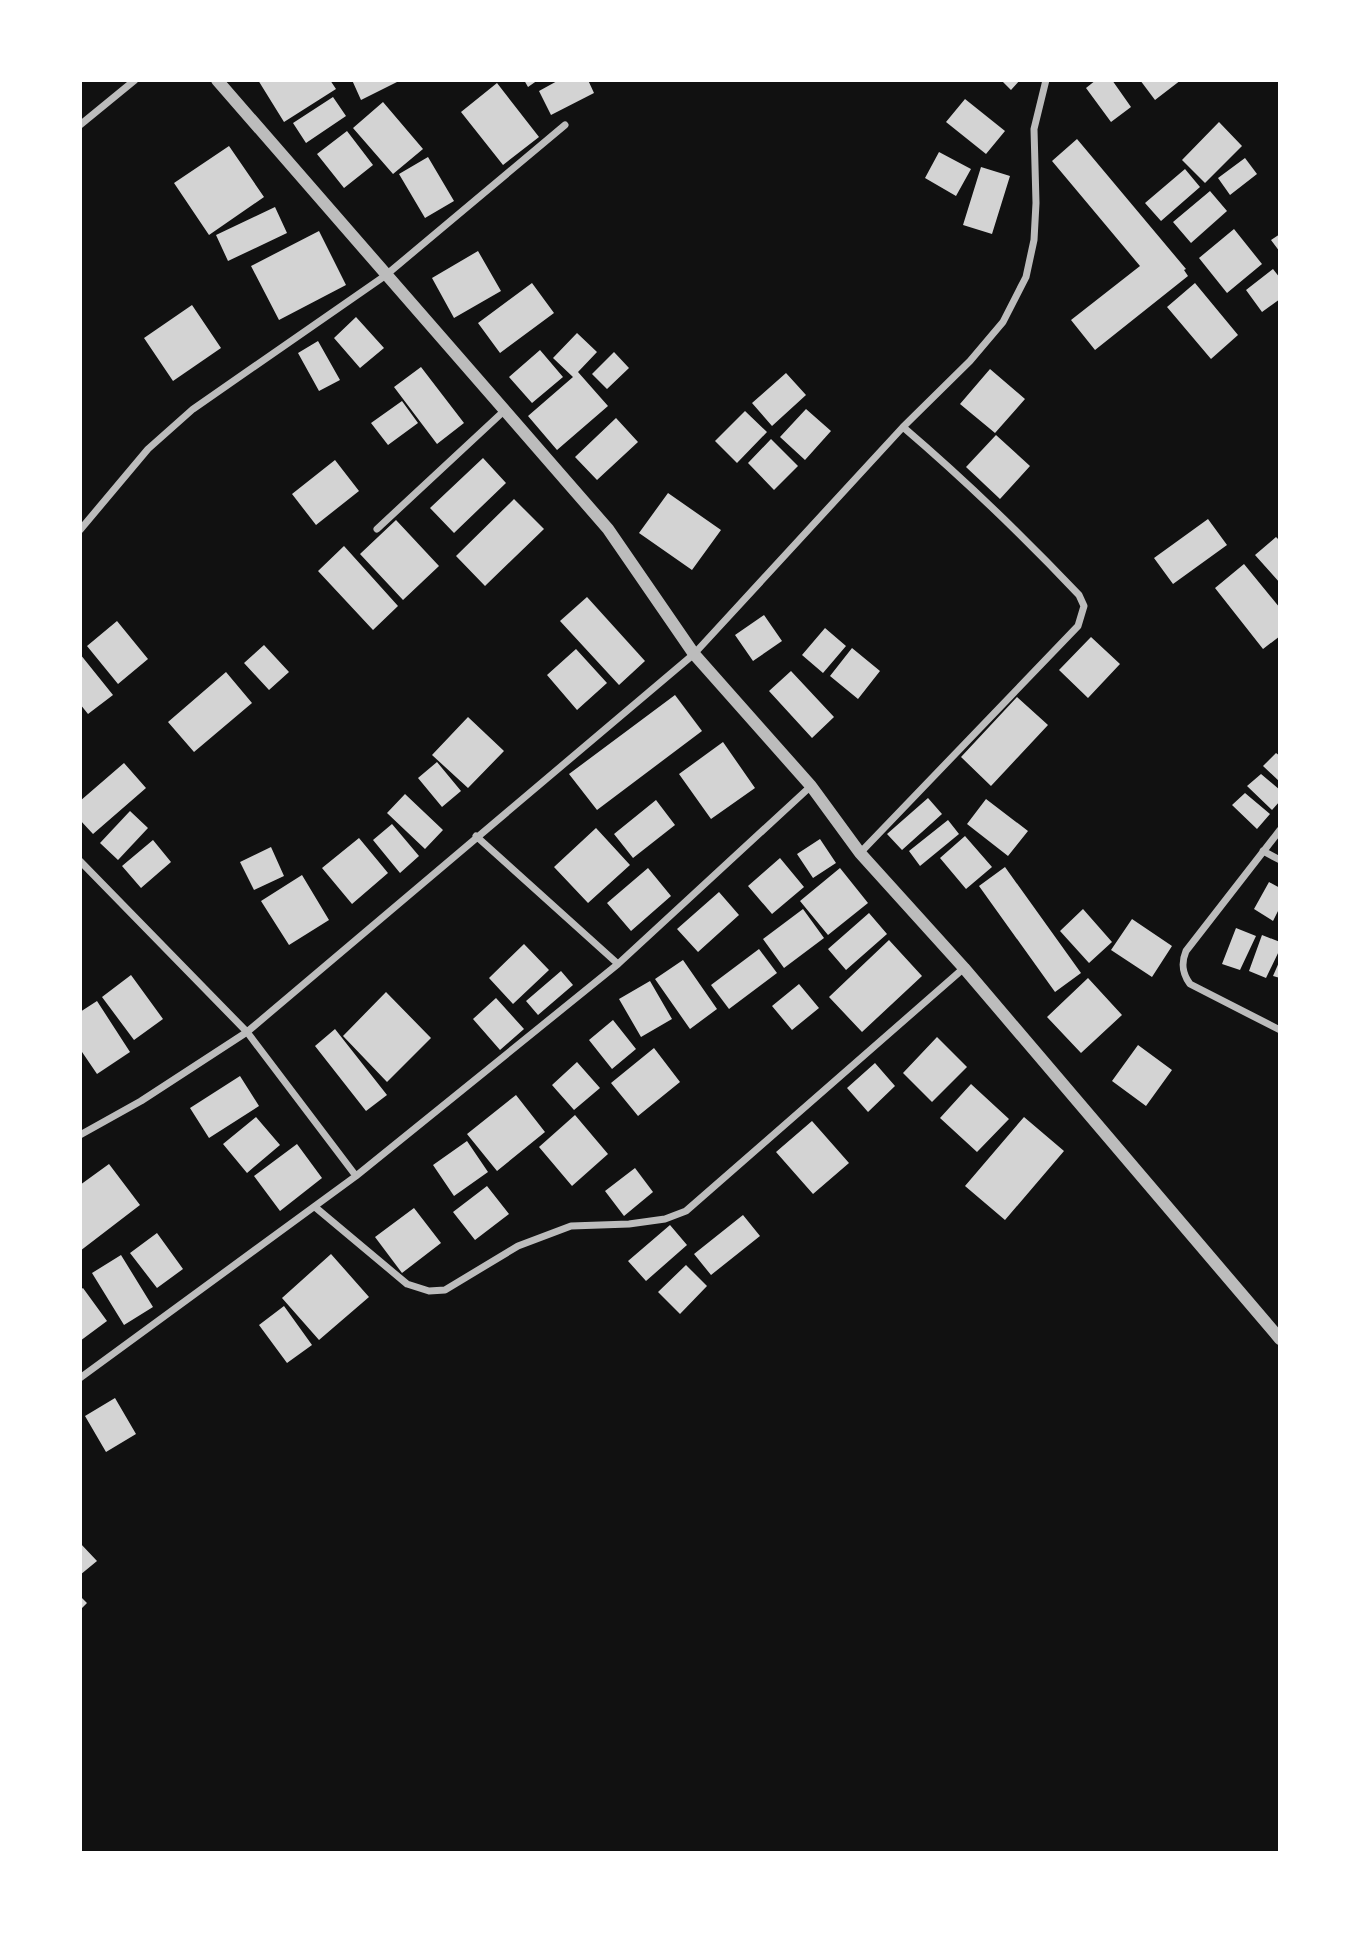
<svg xmlns="http://www.w3.org/2000/svg" width="1360" height="1933" font-family="'Fira Sans Condensed',sans-serif">
<style>
.building{fill:#d3d3d3}
.lines{fill:none;stroke-linecap:round;stroke-linejoin:round}
.minor{stroke:#bcbcbc;stroke-width:7}
.tertiary{stroke:#bcbcbc;stroke-width:12}
</style>
<rect width="100%" height="100%" fill="#111"/>
<!-- building -->
<path class="building" d="M258 80H330L336 89 284 122Z
M352 80H401L361 100Z
M524 80H538L528 87Z
M559 80H588L594 93 551 115 539 91Z
M1001 80H1020L1011 90Z
M1096 80H1112L1131 107 1111 122 1086 88Z
M1140 80H1181L1155 100Z
M497 83 539 137 503 165 461 112Z
M333 97 346 116 306 143 293 123Z
M965 99 1005 131 986 154 946 122Z
M383 102 423 149 393 174 353 128Z
M1219 122 1242 146 1205 183 1182 160Z
M347 131 373 165 344 188 317 154Z
M1077 139 1186 269 1184 270 1188 276 1095 350 1071 320 1140 266 1052 161Z
M229 146 264 197 209 235 174 183Z
M939 152 971 169 956 196 925 178Z
M428 157 454 201 425 218 399 174Z
M1245 158 1257 174 1230 195 1218 178Z
M981 167 1010 176 992 234 963 225Z
M1185 169 1200 187 1161 221 1145 203Z
M1210 191 1227 211 1191 243 1173 222Z
M275 207 287 233 228 261 216 235Z
M1234 229 1262 264 1227 293 1199 258Z
M319 231 346 285 279 320 251 266Z
M1280 234V252L1271 240Z
M478 251 501 291 454 318 432 278Z
M1273 269 1280 278V299L1262 312 1246 290Z
M532 283 554 313 500 353 478 323Z
M1195 283 1238 335 1211 359 1167 307Z
M192 305 221 348 173 381 144 338Z
M356 317 384 348 360 368 334 338Z
M577 333 597 352 578 372 608 406 557 450 528 416 573 377 553 358Z
M318 341 340 380 319 391 298 353Z
M540 350 563 377 532 403 509 377Z
M614 352 629 368 607 389 592 374Z
M421 367 464 423 437 444 394 387Z
M990 369 1025 399 995 433 960 404Z
M786 373 806 395 772 426 752 403Z
M402 401 418 423 388 445 371 423Z
M806 409 831 431 805 460 780 437Z
M745 411 767 432 737 463 715 441Z
M616 418 638 442 597 480 575 457Z
M996 435 1030 466 1000 499 966 467Z
M771 439 798 466 774 490 748 463Z
M483 458 506 483 454 533 430 508Z
M335 460 359 491 316 525 292 494Z
M668 493 721 530 692 570 639 533Z
M514 499 544 529 485 586 456 556Z
M1208 519 1227 545 1173 584 1154 558Z
M396 520 439 566 403 600 360 554Z
M1276 537 1280 541V583L1255 555Z
M344 546 398 606 373 630 318 571Z
M1244 564 1280 608V636L1263 649 1215 588Z
M587 597 645 661 619 685 560 621Z
M764 615 782 641 753 661 735 635Z
M117 621 148 659 118 684 87 646Z
M825 628 846 646 823 673 802 655Z
M1091 637 1120 664 1088 698 1059 670Z
M264 645 289 672 269 690 244 663Z
M852 648 880 671 858 699 830 676Z
M576 649 607 683 577 710 547 675Z
M80 654 113 695 88 714 80 704Z
M791 671 834 717 812 738 769 691Z
M226 672 252 703 194 752 168 722Z
M675 695 702 731 597 810 569 774Z
M1017 697 1048 725 991 786 961 757Z
M468 717 504 751 468 788 432 755Z
M723 742 755 788 711 819 679 774Z
M1276 753 1280 756V782L1263 766Z
M437 762 461 791 442 807 418 778Z
M124 763 146 788 93 834 80 820V801Z
M1261 774 1280 790V801L1272 810 1247 786Z
M1245 793 1270 814 1257 829 1232 805Z
M405 794 443 830 425 849 387 813Z
M928 798 942 814 902 850 887 834Z
M986 799 1028 831 1008 856 967 824Z
M656 800 675 825 633 858 614 834Z
M130 811 148 828 118 860 100 843Z
M948 820 959 834 920 866 909 851Z
M392 824 419 856 400 873 373 840Z
M596 828 630 865 588 903 554 867Z
M965 836 992 867 966 889 940 858Z
M359 838 388 873 352 904 322 868Z
M820 839 836 863 813 878 797 854Z
M153 840 171 862 141 888 122 866Z
M271 847 284 876 254 890 240 862Z
M780 858 804 887 772 914 748 886Z
M1005 867 1081 973 1055 992 979 886Z
M648 868 671 896 631 931 607 903Z
M840 868 868 903 828 935 800 901Z
M302 875 329 920 289 945 261 901Z
M1269 882 1280 888V907L1273 921 1254 909Z
M719 892 739 915 698 952 677 929Z
M803 909 824 938 784 968 763 939Z
M1083 909 1112 942 1089 963 1060 931Z
M869 913 887 934 846 970 828 949Z
M1132 919 1172 946 1152 977 1111 950Z
M1236 928 1256 936 1240 970 1222 964Z
M1262 935 1280 942V949L1266 978 1249 971Z
M889 940 922 976 862 1032 829 997Z
M524 944 549 970 513 1004 489 978Z
M759 949 777 973 729 1009 711 985Z
M683 960 717 1009 690 1029 655 979Z
M1280 960V978L1273 976Z
M561 971 573 985 538 1015 526 1001Z
M131 975 163 1019 134 1040 102 997Z
M1088 978 1122 1015 1081 1053 1047 1017Z
M650 981 672 1019 641 1037 619 999Z
M799 984 819 1008 792 1030 772 1006Z
M386 992 431 1038 387 1082 343 1036Z
M496 998 524 1029 500 1050 473 1019Z
M97 1001 130 1052 97 1074 80 1049V1012Z
M613 1020 636 1049 612 1069 589 1040Z
M335 1029 387 1095 366 1111 315 1046Z
M937 1037 967 1067 932 1102 903 1073Z
M1138 1045 1172 1070 1146 1106 1112 1081Z
M654 1048 680 1082 638 1116 611 1083Z
M577 1062 600 1088 574 1110 552 1085Z
M875 1063 895 1086 868 1112 847 1088Z
M240 1076 259 1106 209 1138 190 1108Z
M971 1084 1009 1119 977 1152 940 1118Z
M516 1095 545 1132 497 1171 467 1134Z
M575 1115 608 1154 572 1186 539 1147Z
M256 1117 280 1145 247 1173 223 1144Z
M1024 1117 1064 1151 1005 1220 965 1186Z
M812 1121 849 1163 813 1194 776 1152Z
M467 1141 488 1172 454 1196 433 1165Z
M297 1144 322 1178 280 1211 254 1176Z
M109 1164 140 1205 80 1251V1185Z
M635 1168 653 1192 624 1216 605 1191Z
M487 1186 509 1214 475 1240 453 1212Z
M414 1208 441 1243 402 1273 375 1237Z
M743 1215 760 1236 711 1275 694 1254Z
M670 1225 687 1245 646 1281 628 1261Z
M157 1233 183 1269 157 1288 130 1253Z
M331 1254 369 1297 319 1340 282 1298Z
M121 1255 153 1307 124 1325 92 1273Z
M686 1265 707 1286 680 1314 658 1292Z
M83 1288 107 1321 80 1341V1290Z
M284 1306 312 1345 287 1363 259 1325Z
M115 1398 136 1434 106 1452 85 1416Z
M80 1543 97 1561 80 1575Z
M80 1596 87 1603 80 1610Z"/>
<g class="lines">
<!-- minor -->
<path class="minor" d="M80 125 135 80
M377 529 505 410
M80 530 148 449 193 409 386 275 565 125
M1280 830 1186 951C1181 963 1182 973 1190 984L1280 1030
M476 836 618 964
M1263 851 1280 860
M860 853 1078 626 1084 606 1079 595C1023 536 965 480 903 427
M80 861 247 1032 356 1176
M80 1135 141 1101 247 1032 694 654 903 427 970 361 1003 322 1026 277 1034 240 1036 203 1034 129 1046 80
M315 1207 407 1284 429 1291 445 1290 518 1246 571 1226 629 1224 665 1219 686 1211 964 968
M80 1378 356 1176 618 964 811 786"/>
<!-- tertiary -->
<path class="tertiary" d="M217 80 608 529 694 654 811 786 860 853 964 968 1280 1339"/>
</g>
<!-- border -->
<rect width="1360" height="1933" fill="none" stroke="#ffffff" stroke-width="164"/>
</svg>
